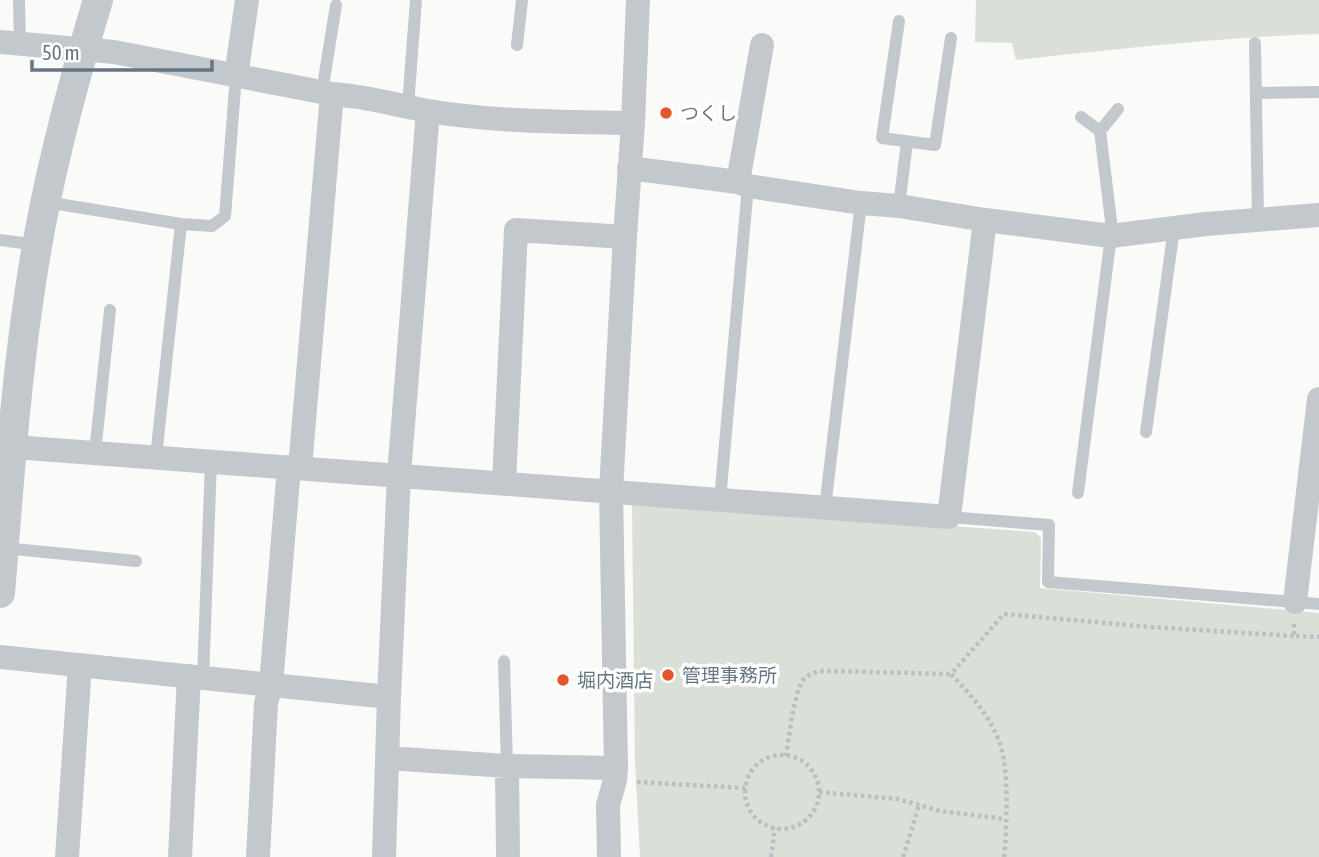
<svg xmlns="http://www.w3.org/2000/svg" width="1319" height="857" font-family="'Asap Condensed','Noto Sans JP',sans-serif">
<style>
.green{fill:#dadfd7}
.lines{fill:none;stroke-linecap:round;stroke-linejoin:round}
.path{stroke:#bbbfc2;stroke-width:4.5;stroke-dasharray:3.5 3.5;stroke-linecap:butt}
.service{stroke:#c3c8cc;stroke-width:12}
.minor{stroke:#c3c8cc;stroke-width:24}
.tertiary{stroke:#c3c8cc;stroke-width:30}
.poi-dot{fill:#e4572e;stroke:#fff;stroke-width:2.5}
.labels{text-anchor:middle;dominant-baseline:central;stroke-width:7;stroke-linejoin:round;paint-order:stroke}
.poi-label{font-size:19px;fill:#657683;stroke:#fff;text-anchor:start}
</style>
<rect width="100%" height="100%" fill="#fafaf8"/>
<!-- green -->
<path class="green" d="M976 0H1319V34C1217 38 1117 49 1016 60L1012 43 975 42Z
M632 503 1035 532 1041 538 1040 588 1319 613V857H640L635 761Z"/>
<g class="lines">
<!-- path -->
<path class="path" d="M1294 624V636L1319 637
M745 792a37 37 0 1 1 74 0a37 37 0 1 1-74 0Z
M786 756C789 739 794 688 805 678 811 672 819 671 827 671L951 674
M637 782 745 788
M819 792 898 799 940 811 1005 819
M771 857 775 828
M903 857 919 805
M1004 857C1007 828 1009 775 1001 747 992 718 971 695 951 674L1004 614 1151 627 1294 636"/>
<!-- service -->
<path class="service" d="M19 0 20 45
M899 21 882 138 935 145 951 38
M1255 43 1258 219
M517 45 522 0
M322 92 336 5
M1256 93 1319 92
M408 106 416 0
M1081 117 1100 131
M46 202 181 224 212 226 225 216 236 76
M899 206 907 142
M0 240 37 245
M1146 432 1174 228
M95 453 110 310
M156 457 181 224
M1078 493 1111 236V221L1100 131 1118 109
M720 500 748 186
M825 508 861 203
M949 517 1049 525 1048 582 1319 604
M4 548 136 561
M504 661 507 766
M203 678 211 462"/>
<!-- minor -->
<path class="minor" d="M0 42 114 52 332 94C365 96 396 105 428 111 496 122 565 122 633 123
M236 76 247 0
M629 168 738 182 748 186 861 203 899 206 985 220 1111 236 1206 224 1319 215
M738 182 762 45
M0 446 949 517 985 220
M300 468 332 94
M504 483 516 230 625 237
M1295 602 1319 399
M0 657 389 697
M387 758 507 766 616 768
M507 766 508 857
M67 857 80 665
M180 857 189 676
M258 857 266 703 271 685 289 467
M384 857 389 697 399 475 428 111
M609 857 608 805 615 780 616 768 611 491 625 237 633 123 638 0"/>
<!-- tertiary -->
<path class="tertiary" d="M0 593C9 483 16 373 34 264 48 176 72 86 98 0"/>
</g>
<!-- markers -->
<g class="poi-dot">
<circle cx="666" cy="113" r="7"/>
<circle cx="668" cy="675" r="7"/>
<circle cx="563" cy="680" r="7"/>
</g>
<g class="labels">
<!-- poi labels -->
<g class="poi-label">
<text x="680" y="113">つくし</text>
<text x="682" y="675">管理事務所</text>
<text x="577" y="680">堀内酒店</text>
</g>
</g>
<!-- scale -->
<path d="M32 60v10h180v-10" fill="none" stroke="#657683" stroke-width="3.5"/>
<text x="42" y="60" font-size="21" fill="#657683" stroke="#ffffff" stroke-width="5" paint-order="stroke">50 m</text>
</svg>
